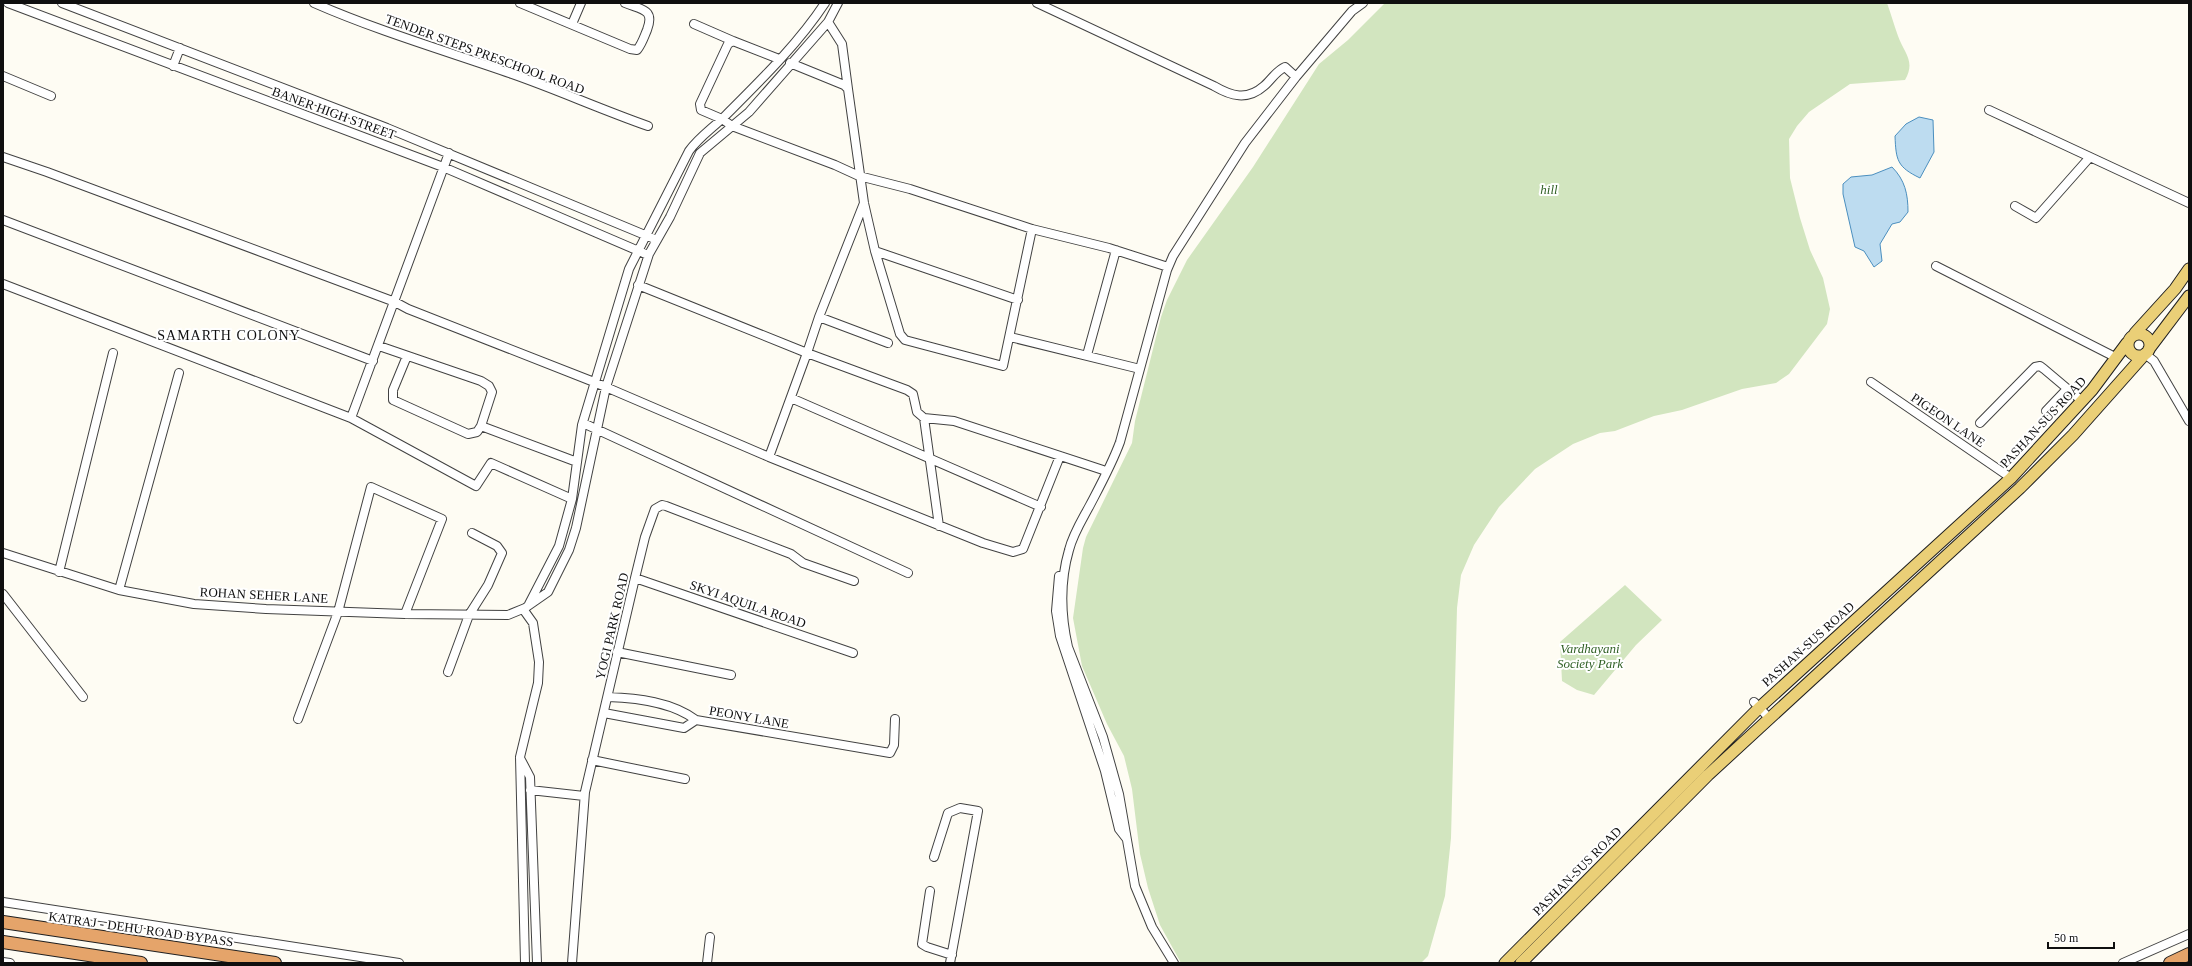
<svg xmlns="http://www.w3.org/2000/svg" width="2192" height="966" font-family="Georgia,serif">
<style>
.green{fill:#d2e5bf}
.water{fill:#bddcf0;stroke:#4b8fbf}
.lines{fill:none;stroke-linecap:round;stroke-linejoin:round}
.minor-casing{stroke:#424242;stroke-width:10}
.major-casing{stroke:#202020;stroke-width:13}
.highway-casing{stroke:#202020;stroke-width:14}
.minor{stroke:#fff;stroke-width:8}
.major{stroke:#eacf77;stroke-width:11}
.highway{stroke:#e5a46a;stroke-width:12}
.labels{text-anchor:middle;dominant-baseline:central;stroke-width:4;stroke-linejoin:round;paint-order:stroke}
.street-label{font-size:13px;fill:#0f0f0f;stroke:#fff}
.park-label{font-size:13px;font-style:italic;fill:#316126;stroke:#fff}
.neighbourhood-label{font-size:14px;letter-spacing:1px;fill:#0f0f0f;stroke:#fff}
</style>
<rect width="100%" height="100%" fill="#fefcf3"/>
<!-- green -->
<path class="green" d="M1385 3H1887C1891 14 1894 25 1898 36 1904 53 1916 61 1905 80L1850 84 1809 112 1797 126 1789 139 1790 178 1800 218 1810 250 1823 278 1830 309 1827 324 1789 374 1776 383 1742 389 1682 410 1654 416 1615 431 1600 433 1573 444 1535 469 1499 507 1474 545 1461 575 1457 608 1451 838 1445 896 1428 956 1421 963H1181L1160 925 1148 888 1140 854 1132 789 1124 756 1107 724 1082 666 1073 618 1083 548 1086 537 1132 443 1135 421 1161 317 1167 300 1187 260 1253 167 1319 64 1348 40Z
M1625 585 1662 620 1636 645 1594 695 1577 690 1562 681 1560 642Z"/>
<!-- water -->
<path class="water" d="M1919 117 1933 120 1934 152 1920 178C1897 167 1896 160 1895 136L1906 124Z
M1892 167C1905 180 1908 194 1908 212L1900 222 1892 224 1880 244 1882 261 1874 267 1864 251 1855 247 1843 194V184L1851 177 1872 175Z"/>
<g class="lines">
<defs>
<path id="minor" d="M8 3 443 167 648 255
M62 3 387 128 657 240
M314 3C378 31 446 51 512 74 558 90 602 110 648 126
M520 3 630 49 637 50C642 44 644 37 647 30 655 9 642 10 625 3
M1037 3 1214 86C1231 96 1247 101 1264 86 1271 80 1276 71 1285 67L1296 77
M828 22 842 44 848 89
M572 24 581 3
M694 24 733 41
M779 59 733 41 728 44 700 104 701 110 722 119 732 126 835 165 859 176 910 189 1032 229 1109 248 1168 267
M790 63 844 85 848 89 864 203 875 251 900 334 905 340 1003 366 1032 229
M173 66 180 48
M3 76 51 96
M1989 110 2189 203
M3 157 47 172 395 302 408 309 594 382 769 457
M2015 206 2036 218 2090 157
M3 220 373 361
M875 251 1018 300
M1936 266 2117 358
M3 284 351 418 476 486 491 463 572 499
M638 285 807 353 769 457 983 543 1013 552 1023 549 1060 456
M819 317 864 203
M1010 337 1136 368
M888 343 819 317 807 353 907 390 913 394 917 412 924 418 954 421 1103 470
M379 346 481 381 489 386 492 392 481 426 577 462
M2145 354 2154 361 2189 421
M1087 355 1116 250
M407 356 393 390V400L468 434 477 432 481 426
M1871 382 2011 478
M791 398 1041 507
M2046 411 2067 389
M351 418 449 153
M924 418 939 526
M583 423 908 573
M1980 423 2035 367 2040 366 2044 369 2082 401
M3 553 119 590 194 604 266 609 405 614 508 615 525 608 548 592 569 550 576 528 606 387 649 254 670 217 700 153 749 112 828 22 838 3
M59 572 113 353
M1059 576 1056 611 1060 636 1105 771 1119 829 1126 838
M635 578 853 653
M119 590 179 373
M3 594 83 697
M529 604 559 546 572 499 582 425 629 269 689 151C699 137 713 128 726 115 760 81 798 44 825 3
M523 609 533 623 539 662 538 683 520 757 525 963
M617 652 731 675
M448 672 469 615 488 585 502 553 497 546 472 533
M608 697C638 698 672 702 696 720L890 753 894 745 895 719
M1754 702 1769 718
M604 713 684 728 696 720
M298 719 338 612 371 487 442 519 405 614
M520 758 530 777 537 963
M592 760 685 779
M530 790 584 796
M934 857 948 813 960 808 978 811 950 963
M930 891 922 944 927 947 952 955
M3 902 399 963
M3 962 10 963
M572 963 585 792 635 578 645 537 655 509 662 505 666 506 791 554 803 563 854 581
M707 963 710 937
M1174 963 1152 927 1135 886 1119 794 1103 737 1068 647C1061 616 1060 581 1069 550 1073 534 1082 520 1090 505 1101 484 1112 464 1120 442L1167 270 1173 256 1245 143 1296 77 1352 11 1363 3
M2123 963 2189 934"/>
<path id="major" d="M2135 333 2175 289 2189 269
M2128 345a11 11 0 1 1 22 0a11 11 0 1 1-22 0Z
M2149 349 2189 296
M1505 963 1760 707 2011 478 2092 390 2127 343
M1521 963 1708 775 2020 488 2073 435 2145 354"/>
<path id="highway" d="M3 922 275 963
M3 942 141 963
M2170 963 2189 954"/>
</defs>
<!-- minor casing -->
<use href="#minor" class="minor-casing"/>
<!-- major casing -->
<use href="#major" class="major-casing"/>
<!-- highway casing -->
<use href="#highway" class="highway-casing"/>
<!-- minor -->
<use href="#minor" class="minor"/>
<!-- major -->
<use href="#major" class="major"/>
<!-- highway -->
<use href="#highway" class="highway"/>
</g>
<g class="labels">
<!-- street labels -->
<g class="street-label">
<text transform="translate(485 54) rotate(20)">TENDER STEPS PRESCHOOL ROAD</text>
<text transform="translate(334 113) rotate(20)">BANER HIGH STREET</text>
<text transform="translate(1948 420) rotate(34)">PIGEON LANE</text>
<text transform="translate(2043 422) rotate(-47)">PASHAN-SUS ROAD</text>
<text transform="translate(264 595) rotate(3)">ROHAN SEHER LANE</text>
<text transform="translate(748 604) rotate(19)">SKYI AQUILA ROAD</text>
<text transform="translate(612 626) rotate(-77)">YOGI PARK ROAD</text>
<text transform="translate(1808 644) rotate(-42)">PASHAN-SUS ROAD</text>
<text transform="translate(749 717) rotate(10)">PEONY LANE</text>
<text transform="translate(1577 871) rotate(-45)">PASHAN-SUS ROAD</text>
<text transform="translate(141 929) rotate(8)">KATRAJ - DEHU ROAD BYPASS</text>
</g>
<!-- park labels -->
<g class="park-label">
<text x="1549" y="189">hill</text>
<text x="1590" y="648">Vardhayani<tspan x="1590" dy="15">Society Park</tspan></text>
</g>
<!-- neighbourhood labels -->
<g class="neighbourhood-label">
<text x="229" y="335">SAMARTH COLONY</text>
</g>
</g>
<!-- border -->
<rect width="2192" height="966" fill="none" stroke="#0f0f0f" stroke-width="8"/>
<!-- scale -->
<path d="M2048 942v6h66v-6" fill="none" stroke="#0f0f0f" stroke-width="2"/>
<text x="2054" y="942" font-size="12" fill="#0f0f0f" stroke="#ffffff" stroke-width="3" paint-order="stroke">50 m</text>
</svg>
